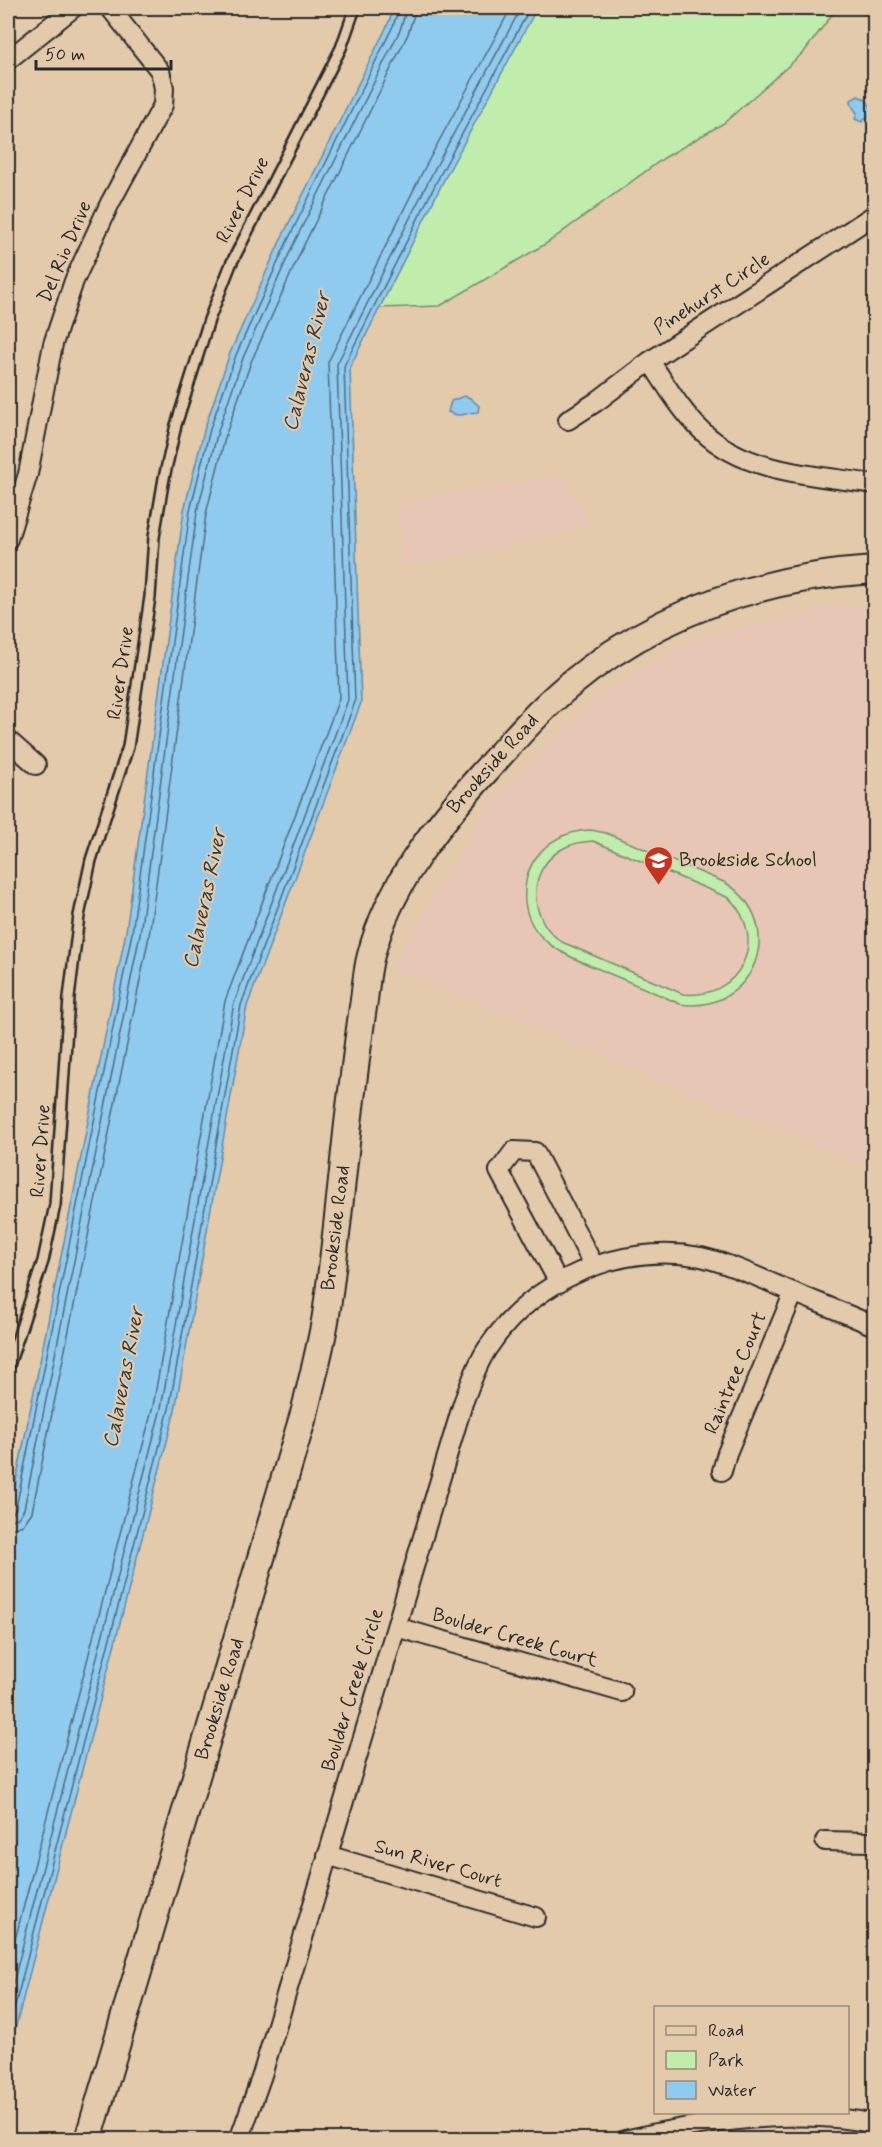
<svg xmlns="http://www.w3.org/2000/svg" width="882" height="2147" font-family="Mynerve,sans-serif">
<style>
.built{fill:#e8c6b6}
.green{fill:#c0edab;stroke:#768c6b;stroke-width:1.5;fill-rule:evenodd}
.water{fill:#8fcaef;stroke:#678aa1;stroke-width:1.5}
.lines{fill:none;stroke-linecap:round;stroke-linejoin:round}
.shore{stroke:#536b79;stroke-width:1.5}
.lane-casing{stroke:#2b2b2b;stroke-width:14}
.street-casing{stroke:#2b2b2b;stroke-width:22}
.secondary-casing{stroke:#2b2b2b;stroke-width:30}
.lane{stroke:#e2caab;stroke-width:9}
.street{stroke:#e2caab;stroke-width:18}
.secondary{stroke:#e2caab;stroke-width:26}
.labels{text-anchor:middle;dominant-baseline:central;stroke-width:4.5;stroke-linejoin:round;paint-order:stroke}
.street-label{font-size:20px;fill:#2b2b2b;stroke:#e2caab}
.poi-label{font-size:20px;fill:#2b2b2b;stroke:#e2caab;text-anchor:start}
.water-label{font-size:21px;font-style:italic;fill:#353b3f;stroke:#e2caab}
</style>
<rect width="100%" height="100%" fill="#e2caab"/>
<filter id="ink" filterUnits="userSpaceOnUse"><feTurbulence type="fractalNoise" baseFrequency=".0167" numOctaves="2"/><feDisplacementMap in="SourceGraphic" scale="12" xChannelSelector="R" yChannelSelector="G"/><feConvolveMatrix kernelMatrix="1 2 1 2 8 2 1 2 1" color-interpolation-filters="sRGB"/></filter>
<g filter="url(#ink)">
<!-- built -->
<path class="built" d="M562 476 589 524 497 550 403 565 397 501Z
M839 604 874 608V1170L392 967 491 802 598 696 685 642Z"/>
<!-- green -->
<path class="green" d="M530 8H837L804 52 724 123 664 158 547 243 440 306 378 308Z
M591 830 606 833 726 883C790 924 754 1015 680 1004 656 993 632 983 608 973 574 958 530 946 525 902 524 888 526 874 533 862 546 841 567 831 591 830ZM593 841 729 898C770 939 740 1000 683 994L562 942C529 920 525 871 562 849 572 843 582 842 593 841Z"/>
<!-- water -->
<path class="water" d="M394 8H537L445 178 350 367 361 703 247 1006 175 1410 8 2057V1521L126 932 184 510 205 427 230 353 281 239 388 24Z
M858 96C868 99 872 107 873 116L863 120 862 122 855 119 857 113C854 108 851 107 851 100Z
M464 396 470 398 479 406 478 412C465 412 462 419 448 412L451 401Z"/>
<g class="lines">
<!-- shore -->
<path class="shore" d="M8 1514 13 1513 16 1508 132 933 190 511 210 429 236 355 287 242 393 26 399 8
M8 1521 18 1518 24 1509 140 934 197 512 218 431 243 358 293 245 400 30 407 8
M8 1530 23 1525 32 1512 149 936 206 514 226 434 251 362 302 249 408 34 416 8
M8 1967 153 1406 225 1001 339 699 328 362 425 167 511 8
M8 2003 161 1408 234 1003 348 700 337 364 433 172 521 8
M8 2033 169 1409 241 1005 355 702 344 366 440 175 530 8"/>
<defs>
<path id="lane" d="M8 1368 43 1261 55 1205 69 998 79 916 91 860 128 747 150 597 154 537 164 478 176 425 209 320 231 264 341 48 355 8"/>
<path id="street" d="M8 60 73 8
M650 361C666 385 681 411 702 431 747 474 816 475 874 484
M568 420 596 402 650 361 874 215
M8 539 28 474 53 344 74 281 110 203 163 105 164 88 160 71 110 8
M8 740 36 765
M559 1283 499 1171 514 1151 535 1152 594 1266
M722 1471 727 1453 794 1292
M396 1627 622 1692
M825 1841 868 1842 874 1844
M327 1855 536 1917
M239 2140 262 2075 463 1403C470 1385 476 1366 487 1349 532 1280 620 1242 701 1257 723 1262 744 1271 765 1280 801 1296 838 1310 874 1326
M625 2140C699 2122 801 2107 874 2124"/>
<path id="secondary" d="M88 2140 305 1410C312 1379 321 1347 326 1315 335 1252 341 1188 348 1124 353 1082 358 1041 364 1000 366 985 367 969 371 955 389 886 434 829 480 777 508 746 535 714 567 687 656 613 759 577 874 570"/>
</defs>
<!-- lane casing -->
<use href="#lane" class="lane-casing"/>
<!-- street casing -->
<use href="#street" class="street-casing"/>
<!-- secondary casing -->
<use href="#secondary" class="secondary-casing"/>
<!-- lane -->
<use href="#lane" class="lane"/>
<!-- street -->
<use href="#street" class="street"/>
<!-- secondary -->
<use href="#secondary" class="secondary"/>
</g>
</g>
<!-- icons -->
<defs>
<symbol id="school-pin" viewBox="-11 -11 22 30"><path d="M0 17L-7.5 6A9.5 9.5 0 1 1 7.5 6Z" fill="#c8321e" stroke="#e2caab"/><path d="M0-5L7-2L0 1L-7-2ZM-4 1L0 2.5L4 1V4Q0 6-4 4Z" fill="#fff"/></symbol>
</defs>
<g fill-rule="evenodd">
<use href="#school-pin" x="642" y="844" width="33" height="45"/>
</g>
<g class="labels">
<!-- street labels -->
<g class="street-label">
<text transform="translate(243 200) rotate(-63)">River Drive</text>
<text transform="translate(65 252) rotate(-67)">Del Rio Drive</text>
<text transform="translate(712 294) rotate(-33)">Pinehurst Circle</text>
<text transform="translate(121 673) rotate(-82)">River Drive</text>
<text transform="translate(493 764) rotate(-48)">Brookside Road</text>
<text transform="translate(41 1151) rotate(-86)">River Drive</text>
<text transform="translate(336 1228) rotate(-83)">Brookside Road</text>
<text transform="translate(736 1373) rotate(-67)">Raintree Court</text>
<text transform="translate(515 1638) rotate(16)">Boulder Creek Court</text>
<text transform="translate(353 1690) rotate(-73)">Boulder Creek Circle</text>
<text transform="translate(220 1699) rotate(-73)">Brookside Road</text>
<text transform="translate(438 1864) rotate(16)">Sun River Court</text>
</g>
<!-- poi labels -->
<g class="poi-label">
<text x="679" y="860">Brookside School</text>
</g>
<!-- water labels -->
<g class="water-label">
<text transform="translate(307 362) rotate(-76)">Calaveras River</text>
<text transform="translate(205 899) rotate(-78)">Calaveras River</text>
<text transform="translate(124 1378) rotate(-79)">Calaveras River</text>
</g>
</g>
<!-- margin -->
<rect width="882" height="2147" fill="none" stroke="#e2caab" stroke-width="30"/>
<rect x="15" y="15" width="852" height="2117" fill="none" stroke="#2b2b2b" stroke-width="2" filter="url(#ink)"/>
<!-- legend -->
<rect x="654" y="2006" width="195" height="108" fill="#e2caab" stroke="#998a78" stroke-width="1.5"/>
<rect x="666" y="2026" width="30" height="9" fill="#e2caab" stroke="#998a78" stroke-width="1.5"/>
<text x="708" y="2036" font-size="18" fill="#2b2b2b">Road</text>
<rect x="666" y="2051" width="30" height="18" fill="#c0edab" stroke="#998a78" stroke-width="1.5"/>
<text x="708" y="2066" font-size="18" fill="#2b2b2b">Park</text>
<rect x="666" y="2081" width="30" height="18" fill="#8fcaef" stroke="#998a78" stroke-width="1.5"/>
<text x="708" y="2096" font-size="18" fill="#2b2b2b">Water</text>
<!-- scale -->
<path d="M36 60v9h135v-9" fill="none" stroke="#2b2b2b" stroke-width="3"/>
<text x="45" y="60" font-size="18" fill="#2b2b2b" stroke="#e2caab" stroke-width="4.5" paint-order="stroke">50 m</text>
</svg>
